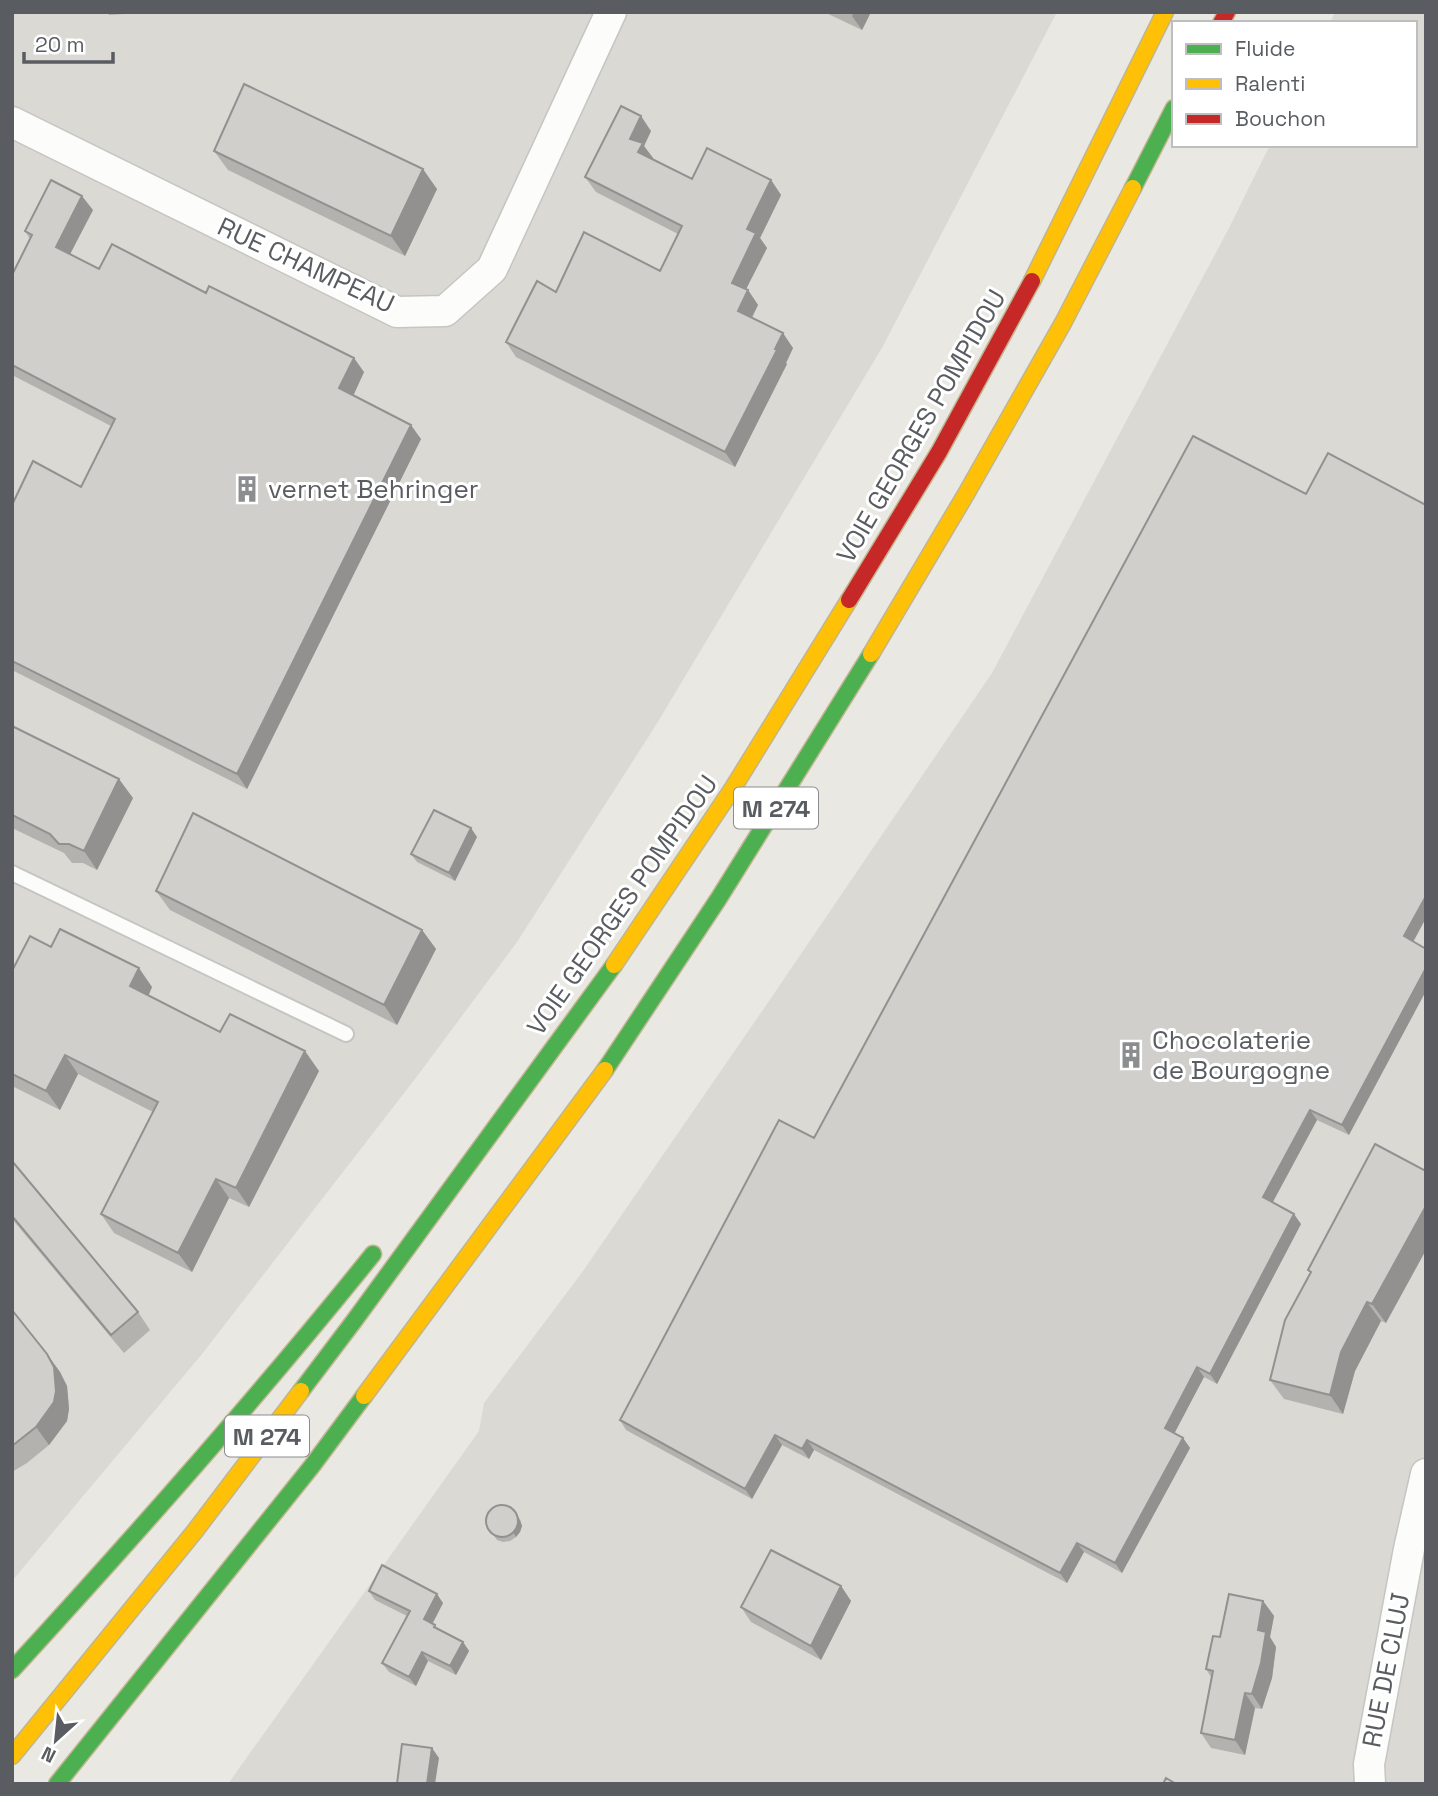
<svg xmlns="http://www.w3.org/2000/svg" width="1438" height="1796" font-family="'Space Grotesk',sans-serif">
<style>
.industrial{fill:#dad9d4}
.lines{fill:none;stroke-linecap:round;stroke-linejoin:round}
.lane-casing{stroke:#c5c5c4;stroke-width:18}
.street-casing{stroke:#c5c5c4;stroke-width:33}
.fast-casing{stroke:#c0b590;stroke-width:19}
.slow-casing{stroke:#c0b590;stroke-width:19}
.jam-casing{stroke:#c0b590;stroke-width:19}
.lane{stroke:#fcfcfb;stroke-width:14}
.street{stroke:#fcfcfb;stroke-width:30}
.fast{stroke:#4caf50;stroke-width:16}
.slow{stroke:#ffc107;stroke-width:16}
.jam{stroke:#c62828;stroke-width:16}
.wall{fill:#b3b2af}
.shaded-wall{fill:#92918f}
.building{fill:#d0cfcc;stroke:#92918f;stroke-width:2}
.labels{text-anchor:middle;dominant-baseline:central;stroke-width:6;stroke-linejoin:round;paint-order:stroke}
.shield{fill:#fff;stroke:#8b8d90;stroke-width:2}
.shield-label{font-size:24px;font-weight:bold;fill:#595c61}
.street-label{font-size:26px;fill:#595c61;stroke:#fff}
.poi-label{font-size:26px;fill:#595c61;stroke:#fff;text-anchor:start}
</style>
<rect width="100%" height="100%" fill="#e9e8e3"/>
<!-- industrial -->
<path class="industrial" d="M12 12H1057L883 346 656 725 517 942 415 1079 202 1354 12 1581Z
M1335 12H1426V1784H228L479 1431 484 1403 583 1271 769 1001 992 673 1228 230 1270 145H1415V23H1330Z"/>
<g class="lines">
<defs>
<path id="lane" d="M12 873 346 1034"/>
<path id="street" d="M12 122 397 312 445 311 492 269 611 12
M1370 1784 1369 1764 1409 1549 1426 1474"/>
<path id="fast" d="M1133 188 1174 108
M605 1070 719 898 871 654
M301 1391 354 1321 614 965
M12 1670C136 1535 258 1397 373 1254
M57 1784 312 1466 364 1396"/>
<path id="slow" d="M1032 281 1165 12
M871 654 966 494 1063 323 1133 188
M614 965 733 788 849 600
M364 1396 605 1070
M12 1756 195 1531 301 1391"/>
<path id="jam" d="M1221 23 1227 12
M849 600 939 452 1032 281"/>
</defs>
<!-- lane casing -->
<use href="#lane" class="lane-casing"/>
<!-- street casing -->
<use href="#street" class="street-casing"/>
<!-- fast casing -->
<use href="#fast" class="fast-casing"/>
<!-- slow casing -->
<use href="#slow" class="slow-casing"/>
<!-- jam casing -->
<use href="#jam" class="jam-casing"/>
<!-- lane -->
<use href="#lane" class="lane"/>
<!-- street -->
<use href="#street" class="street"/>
<!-- fast -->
<use href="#fast" class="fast"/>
<!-- slow -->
<use href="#slow" class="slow"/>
<!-- jam -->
<use href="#jam" class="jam"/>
</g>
<!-- wall -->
<path class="wall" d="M108 12H159L109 15Z
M824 12H871L862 30Z
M651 131 644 146 653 158 652 159 692 179 771 180 781 195 760 238 767 248 746 289 748 290 758 305 752 318 793 348 786 363 787 364 735 467 516 357 506 342 556 292 660 271 678 234 596 192 585 177Z
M214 151 437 189 405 256 228 170Z
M93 210 70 254 99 269 206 293 364 372 353 395 421 439 247 789 12 670V505L81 487 111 426 12 375V275L30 239 25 231Z
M12 726 133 798 97 870 83 863H72L64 853 12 828Z
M477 837 455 881 417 862 411 854Z
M156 891 422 930 436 949 397 1025 170 910Z
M1413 942 1349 1135 1317 1120 1273 1202 1301 1224 1217 1384 1204 1377 1174 1433 1183 1438 1190 1448 1122 1573 1084 1552 1067 1583 814 1450 809 1459 782 1445 752 1499 626 1430 620 1420 814 1138Z
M51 947 152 987 148 996 220 1032 319 1071 249 1207 229 1198 192 1272 114 1233 101 1214 153 1112 78 1074 60 1110 12 1086V971Z
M1375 1144 1386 1323 1381 1321 1355 1371 1343 1414 1284 1399 1270 1380 1311 1273 1308 1270Z
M12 1161 138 1312 150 1330 124 1353 12 1219Z
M12 1310 60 1372 67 1386 69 1409 67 1421 49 1445 27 1463 12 1472Z
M520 1520 522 1526 520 1532 516 1537 510 1541 503 1542 497 1540 487 1526Z
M841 1586 851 1601 821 1660 751 1622 741 1607Z
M369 1591 443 1603 433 1623 439 1630 463 1642 469 1651 456 1675 428 1661 416 1686 389 1672 382 1663 407 1616 375 1600Z
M1263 1601 1274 1616 1270 1637 1276 1647 1272 1678 1262 1709 1255 1708 1245 1755 1211 1748 1201 1733 1211 1677 1206 1669 1220 1637Z"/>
<!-- shaded-wall -->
<path class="shaded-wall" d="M854 12H871L862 30 852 16Z
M641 116 651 131 644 146 653 158 648 167 630 139Z
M423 169 437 189 405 256 391 236Z
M771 180 781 195 760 238 767 248 742 297 732 283 747 229Z
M82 196 93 210 66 262 56 247Z
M748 290 758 305 748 325 738 311Z
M783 333 793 348 786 363 787 364 735 467 725 452Z
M354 358 364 372 350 403 339 388Z
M411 425 421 439 247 789 237 774Z
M119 779 133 798 97 870 84 851Z
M471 828 477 837 455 881 449 873Z
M1426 896V918L1411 946 1404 936Z
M422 930 436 949 397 1025 384 1005Z
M139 968 152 987 144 1006 130 986Z
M1426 968V991L1349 1135 1342 1125Z
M305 1051 319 1071 249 1207 236 1188Z
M65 1055 78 1074 60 1110 46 1091Z
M1310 1110 1317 1120 1270 1207 1263 1197Z
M216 1179 229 1198 192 1272 178 1253Z
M1426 1206V1250L1386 1323 1372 1304Z
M1294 1214 1301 1224 1217 1384 1210 1374Z
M1367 1302 1381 1321 1355 1371 1343 1414 1330 1395 1341 1352Z
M47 1354 60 1372 67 1386 69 1409 67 1421 49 1445 36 1427Z
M1197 1367 1204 1377 1172 1438 1165 1428Z
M775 1435 782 1445 752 1499 745 1489Z
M1183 1438 1190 1448 1122 1573 1115 1563Z
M807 1440 814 1450 809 1459 802 1449Z
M514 1509 520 1520 522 1526 520 1532 516 1537 513 1532Z
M1077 1543 1084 1552 1067 1583 1060 1573Z
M841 1586 851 1601 821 1660 811 1646Z
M437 1594 443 1603 430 1628 424 1619Z
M1263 1601 1274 1616 1270 1637 1276 1647 1272 1678 1262 1709 1252 1694 1258 1630Z
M463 1642 469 1651 456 1675 450 1666Z
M422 1652 428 1661 416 1686 409 1677Z
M1245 1693 1255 1708 1245 1755 1235 1740Z
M432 1748 439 1758 435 1784H427Z"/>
<!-- building -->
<path class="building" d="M244 84 423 169 391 236 214 151Z
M621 106 641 116 630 139 643 143 638 152 692 179 707 148 771 180 747 229 756 233 732 283 748 290 738 311 783 333 775 349 777 350 725 452 506 342 537 281 556 292 584 232 660 271 682 226 585 177Z
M51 180 82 196 56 247 99 269 112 244 206 293 209 286 354 358 339 388 411 425 237 774 12 661V505L33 461 81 487 115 419 12 365V275L32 235 25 231Z
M1193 436 1306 494 1328 453 1426 505V896L1404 936 1426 949V968L1342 1125 1310 1110 1263 1197 1294 1214 1210 1374 1197 1367 1165 1428 1183 1438 1115 1563 1077 1543 1060 1573 807 1440 802 1449 775 1435 745 1489 620 1420 779 1120 814 1138Z
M12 726 119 779 84 851 69 844H59L50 834 12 815Z
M434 810 471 828 449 873 411 854Z
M193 813 422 930 384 1005 156 891Z
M60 929 139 968 130 986 220 1032 230 1014 305 1051 236 1188 216 1179 178 1253 101 1214 158 1102 65 1055 46 1091 12 1074V971L30 936 51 947Z
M1375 1144 1426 1171V1206L1372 1304 1367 1302 1341 1352 1330 1395 1270 1380 1285 1320 1311 1272 1308 1270Z
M12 1161 138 1312 111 1335 12 1216Z
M12 1310 47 1354 54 1367 56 1391 54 1402 36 1427 12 1446Z
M486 1521a16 16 0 1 1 32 0a16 16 0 1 1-32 0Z
M771 1550 841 1586 811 1646 741 1607Z
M382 1565 437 1594 424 1619 435 1625 434 1627 463 1642 450 1666 422 1652 409 1677 382 1663 410 1611 369 1591Z
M1229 1594 1263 1601 1258 1630 1266 1632 1261 1663 1252 1694 1245 1693 1235 1740 1201 1733 1213 1671 1206 1669 1213 1636 1220 1637Z
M402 1744 432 1748 427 1784H397Z
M1166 1778 1176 1784H1163Z"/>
<!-- icons -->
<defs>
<symbol id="building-bare" viewBox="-9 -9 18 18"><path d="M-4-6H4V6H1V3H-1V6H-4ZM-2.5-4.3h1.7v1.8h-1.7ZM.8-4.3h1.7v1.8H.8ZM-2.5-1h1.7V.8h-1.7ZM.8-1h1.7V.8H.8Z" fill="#8b8d8e" stroke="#fff" stroke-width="2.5" paint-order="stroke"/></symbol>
</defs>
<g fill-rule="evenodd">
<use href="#building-bare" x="228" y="470" width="38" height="38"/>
<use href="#building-bare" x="1112" y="1036" width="38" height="38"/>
</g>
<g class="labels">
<!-- shield labels -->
<g class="shield">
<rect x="734" y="787.5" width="84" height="41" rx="5"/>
<rect x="225" y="1415.5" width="84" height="41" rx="5"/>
</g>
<g class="shield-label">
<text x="776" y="808">M 274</text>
<text x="267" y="1436">M 274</text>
</g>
<!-- street labels -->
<g class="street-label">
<text transform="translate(306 265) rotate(25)">RUE CHAMPEAU</text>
<text transform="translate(921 426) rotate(-60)">VOIE GEORGES POMPIDOU</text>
<text transform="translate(622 905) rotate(-55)">VOIE GEORGES POMPIDOU</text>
<text transform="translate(1386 1670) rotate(-79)">RUE DE CLUJ</text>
</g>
<!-- poi labels -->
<g class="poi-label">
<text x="268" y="489">vernet Behringer</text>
<text x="1152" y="1040">Chocolaterie<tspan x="1152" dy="30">de Bourgogne</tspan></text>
</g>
</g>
<!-- border -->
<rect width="1438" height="1796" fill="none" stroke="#595c61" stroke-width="28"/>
<!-- legend -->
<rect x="1172" y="21" width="245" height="126" fill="#ffffff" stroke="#bdbec0" stroke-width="2"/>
<rect x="1186" y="44" width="35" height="10" fill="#4caf50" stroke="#bdbec0" stroke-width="2"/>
<text x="1235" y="56" font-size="21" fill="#595c61">Fluide</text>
<rect x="1186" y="79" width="35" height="10" fill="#ffc107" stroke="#bdbec0" stroke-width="2"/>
<text x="1235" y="91" font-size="21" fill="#595c61">Ralenti</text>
<rect x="1186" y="114" width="35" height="10" fill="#c62828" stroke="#bdbec0" stroke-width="2"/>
<text x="1235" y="126" font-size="21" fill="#595c61">Bouchon</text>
<!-- north arrow -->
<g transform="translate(56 1740) rotate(207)" stroke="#ffffff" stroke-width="5" paint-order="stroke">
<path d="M0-5L12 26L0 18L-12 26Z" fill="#595c61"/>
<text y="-10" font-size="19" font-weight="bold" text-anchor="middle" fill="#595c61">N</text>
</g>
<!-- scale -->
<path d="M24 52v10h89v-10" fill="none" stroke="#595c61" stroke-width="3.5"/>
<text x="35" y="52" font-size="21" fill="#595c61" stroke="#ffffff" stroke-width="5" paint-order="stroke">20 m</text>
</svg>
